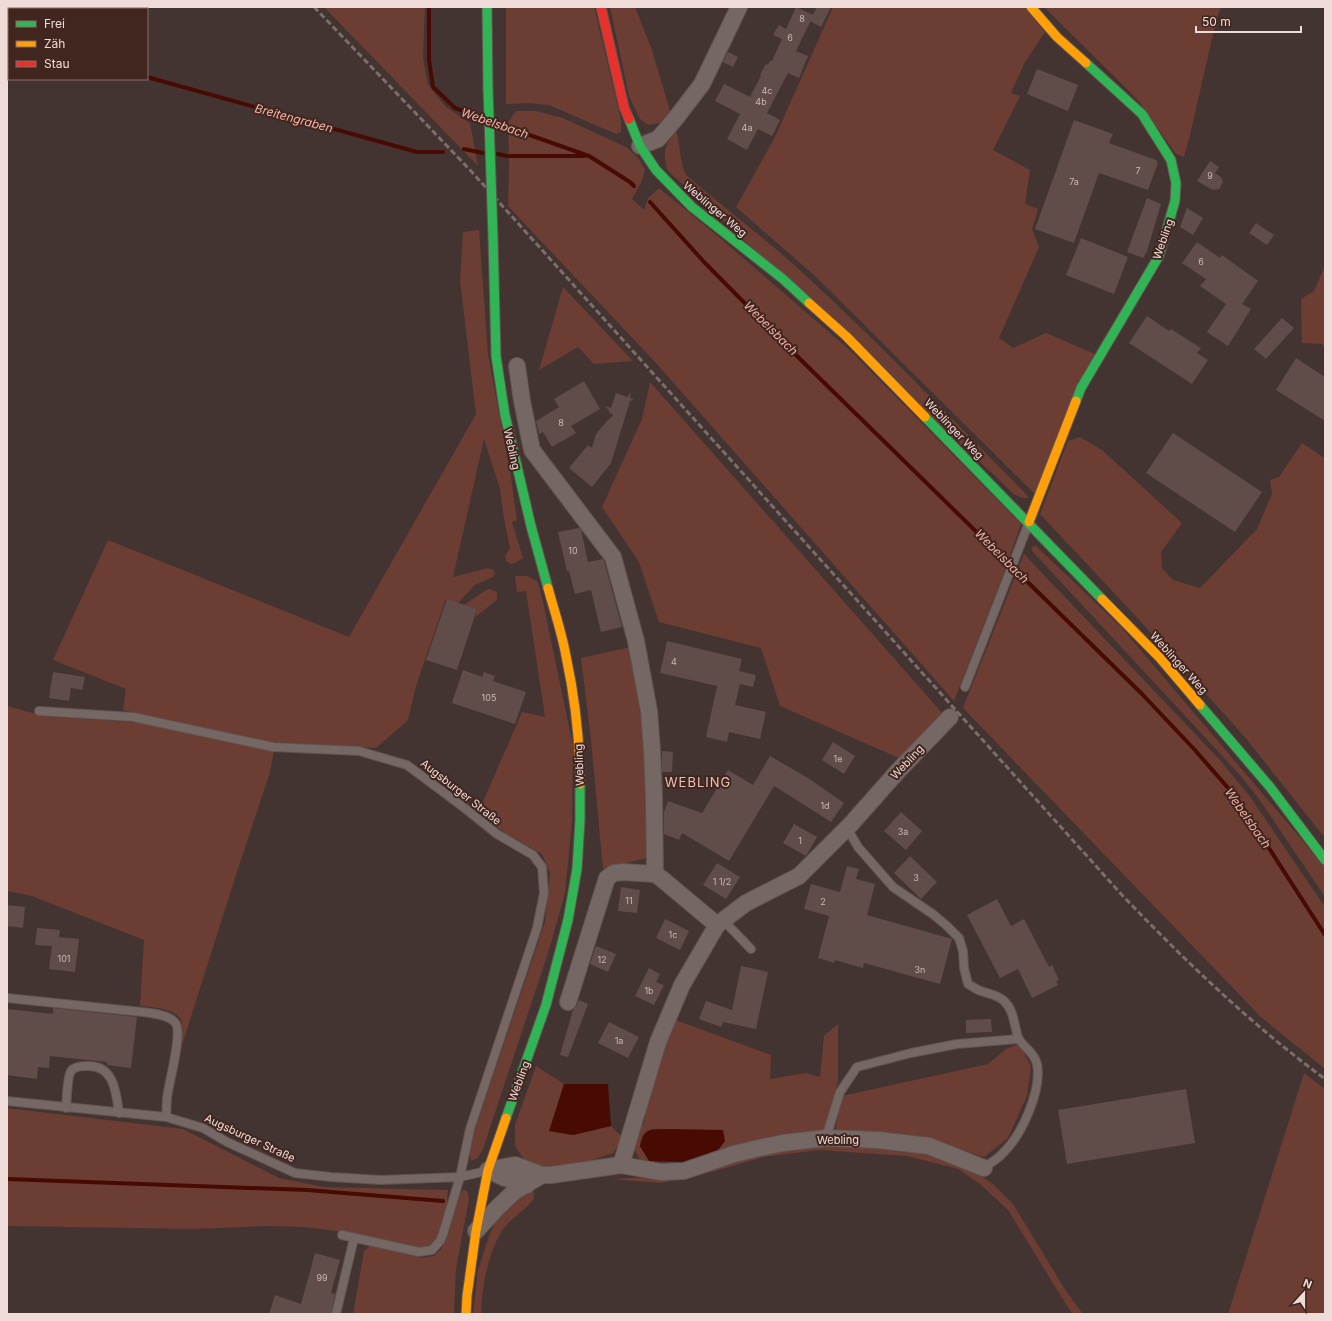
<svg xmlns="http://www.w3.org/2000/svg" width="1332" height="1321" font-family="Inter,sans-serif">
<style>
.green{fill:#6b3d33}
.water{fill:#470b04}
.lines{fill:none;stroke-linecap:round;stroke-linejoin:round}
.stream{stroke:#470b04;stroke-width:4}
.building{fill:#604c48}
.lane-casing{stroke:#615350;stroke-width:10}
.street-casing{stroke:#615350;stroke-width:18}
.fast-casing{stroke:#615350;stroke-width:11}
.slow-casing{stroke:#615350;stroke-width:11}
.jam-casing{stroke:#615350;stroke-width:11}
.lane{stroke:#746764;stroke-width:8}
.street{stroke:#746764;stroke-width:16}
.fast{stroke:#30b455;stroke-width:9}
.slow{stroke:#ff9f0a;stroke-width:9}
.jam{stroke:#e5322d;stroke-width:9}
.rail{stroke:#7a6d6b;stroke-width:3;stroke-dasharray:6 3;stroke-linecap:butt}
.fast-bridge-casing{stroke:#615350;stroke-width:11;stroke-linecap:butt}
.fast-bridge{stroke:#30b455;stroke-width:9}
.labels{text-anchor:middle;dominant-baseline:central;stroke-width:4;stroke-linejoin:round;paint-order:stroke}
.number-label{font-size:9px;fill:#cbb8b4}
.street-label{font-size:11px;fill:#efdcd8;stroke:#41251f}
.water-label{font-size:12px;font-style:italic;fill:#f3b4a6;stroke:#41251f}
.quarter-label{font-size:13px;letter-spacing:1px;fill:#e9c3bb;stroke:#41251f}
</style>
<rect width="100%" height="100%" fill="#443431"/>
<!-- green -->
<path class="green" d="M324 7H425L423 58 428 85 446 107 470 123 478 166Z
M506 7H594L621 120V132L616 134 549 105 528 103 506 104Z
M610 7H635L652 50 670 111 660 123 648 125 640 119 629 96Z
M833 7H1024L1045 32 1025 62 1011 93 1020 96 993 150 1030 170 1025 204 1038 209 1032 229 1039 247 999 338 1013 348 1046 333 1095 354 1036 495 815 276 736 207 775 137Z
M1044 7H1221L1217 17 1190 135 1184 157 1176 154 1137 99Z
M516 111H535L563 118 626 147 639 159 645 170 642 181 632 199 644 210 648 198 659 188 720 238 852 352 1021 524 1006 567 954 701 656 363 508 206 509 162 508 123Z
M676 131C681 145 679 162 686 175 724 208 765 238 802 272 880 344 954 421 1028 496V498H1022L1014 494 729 226 668 171C662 154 664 145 676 131Z
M479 230 488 354 511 477 517 521 512 522 523 558 517 562 511 564 506 561 505 556 510 548 504 519 500 489 484 439 453 577 488 568 494 570 495 573 493 577 475 585 458 603 446 599 416 686 408 720 376 748 271 742 123 710 126 689 53 660 108 540 349 637 476 414 460 281 463 232Z
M1325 266V347L1322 344 1302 343 1301 299 1314 291Z
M563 287 633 361 594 364 578 347 539 370Z
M650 382 944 715 899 758 780 706 761 648 659 622 639 562 602 507 642 419Z
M1080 437 1102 450 1182 523 1161 552 1162 568 1173 580 1200 588 1257 529 1272 494 1270 480 1279 477 1302 443 1323 457H1325V838L1244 736 1131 611 1040 514 1068 441Z
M1036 546 1121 627 1325 867V897L1259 799 1239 774 1033 552 1031 547Z
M1024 554 1220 760 1251 798 1325 907V1069L1262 1018 963 708Z
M515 576H528L538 582 543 602 573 746 572 822 565 893 550 947 483 1149 478 1158 471 1161 469 1150 477 1124 545 922 550 873 542 854 503 832 479 811 522 712 545 717 526 591 517 592Z
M489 589 495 591 497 593V600L475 617 477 609 464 605 483 592Z
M631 647 647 763 651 857 603 869 591 740 581 658Z
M7 706 44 716 141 723 274 750 270 772 237 872 181 1048C181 1040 183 1030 182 1023 179 1008 152 1007 140 1006L144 940 32 896 7 891Z
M673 1019 771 1055 770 1079 806 1073 820 1077 824 1036 838 1024V1081L824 1133 734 1149 718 1150 725 1141C707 1137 665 1125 649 1130 642 1132 641 1140 640 1146L649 1161 640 1160 635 1150 636 1135 644 1123 653 1079Z
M1019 1044 1031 1066 1027 1096 1008 1138 984 1157 926 1139 835 1132 842 1096 988 1064 1006 1049Z
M536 1066 564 1084 550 1131 573 1135 611 1126 623 1138 613 1153 577 1165 544 1167 525 1161 515 1146V1125Z
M1304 1073 1325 1089V1314H1228Z
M7 1108 183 1129 279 1178 324 1187 448 1190 446 1210 439 1233 433 1243 426 1248 414 1247 353 1233 303 1227 266 1226 194 1229 7 1226Z
M838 1143 927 1154 969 1167 994 1185 1013 1204 1066 1291 1083 1314H1073L1067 1306 1008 1210 980 1184 958 1169 907 1156 819 1150 764 1157 697 1176 660 1183 611 1179 652 1177 746 1156Z
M463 1190 467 1191 469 1199 456 1269 454 1314H353L364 1251 370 1246 422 1258 434 1256 442 1248 459 1195Z
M529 1191 534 1192C534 1194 534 1196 534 1198 529 1208 507 1220 500 1234 487 1257 482 1288 481 1314H473L478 1270 490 1233 499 1215 505 1207Z"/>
<!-- water -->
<path class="water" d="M564 1084H608L611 1126 573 1135 549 1131Z
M669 1129 723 1130 725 1141 718 1150 686 1162 649 1161 640 1146C645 1126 651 1130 669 1129Z"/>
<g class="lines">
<!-- stream -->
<path class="stream" d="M429 7V60L433 87 455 108 482 118
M7 39H9
M147 77 417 152H443
M496 123 589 156 630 182 634 186
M464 149 483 153
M498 154 507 156H585
M650 202 704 262 801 360 1142 694 1194 749 1236 797 1325 935
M7 1179 307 1190 443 1201"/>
</g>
<!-- building -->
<path class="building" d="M796 7 813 15 817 7H831L821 27 810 21 812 18 796 51 808 56 799 78 788 73 767 113 780 120 772 136 758 129 747 150 727 139 740 114 715 101 724 84 750 97 761 76 760 75 766 64 768 65 770 61H772L782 39 773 35 779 25 786 29Z
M728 52 738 57 733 67 723 62Z
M1037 69 1078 85 1068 111 1027 94Z
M1074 120 1113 134 1109 143 1156 160 1158 163 1148 190 1099 173 1074 243 1035 229Z
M1210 161 1219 167 1215 173 1221 177 1223 182 1219 189 1213 190 1197 181Z
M1147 198 1161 204 1147 251 1143 258 1127 252Z
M1187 208 1203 218 1193 235 1180 227Z
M1256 223 1274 235 1267 245 1249 233Z
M1081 238 1128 257 1114 294 1066 275Z
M1197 242 1220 258 1222 255 1258 281 1242 304 1251 309 1228 346 1207 332 1226 304 1200 286 1206 279 1182 263Z
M1147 316 1169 331 1171 329 1201 348 1197 353 1208 360 1192 384 1129 343Z
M1282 318 1294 328 1266 359 1254 349Z
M1296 358 1325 377V421L1276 390Z
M584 381 600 409 571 426 576 433 552 447 543 432 539 434 536 421 559 407 554 399Z
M631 392 630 398 634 399 630 401 611 463 592 487 569 468 588 445 592 448 596 434 607 421 613 416 611 413 609 414 610 412 605 406 611 408 616 393 627 397Z
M1173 433 1262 492 1235 532 1146 473Z
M579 528 581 530 588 562 603 559 604 561 622 627 601 632 591 590 575 594 569 571H567L558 532Z
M447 599 477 609 457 670 426 660Z
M667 641 742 659 739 671 756 675 753 687 740 684 735 705 766 712 760 739 729 732 727 742 706 737 717 686 660 673Z
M463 670 482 677 484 672 495 676 493 681 526 692 515 724 452 703Z
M53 672 85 677 82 690 71 688 69 701 49 698Z
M833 742 855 756 844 774 822 760Z
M662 751 673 752 672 772H662Z
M770 756 808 778 844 803 831 822 795 799 774 786 729 861 682 833 679 840 664 834V812L668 801 702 813 728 770 753 785Z
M901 812 922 831 906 850 884 831Z
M794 824 817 837 806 856 783 843Z
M910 856 937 882 921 899 894 873Z
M717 863 740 877 726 899 703 885Z
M847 866 859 869 856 879 875 884 867 915 952 939 940 984 864 963 863 968 835 960 834 963 818 958 829 916 804 909 811 884 840 892Z
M621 887 640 890 637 913 618 911Z
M997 899 1011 926 1024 919 1049 967 1052 965 1059 980 1056 981 1058 985 1032 998 1018 969 1000 978 967 915Z
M7 905 25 907 23 928 7 926Z
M665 919 689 931 680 950 656 938Z
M37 928 60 930 59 937 79 939 75 972 49 969 52 946 35 945Z
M596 946 616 954 608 972 590 964Z
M741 966 768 972 756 1029 723 1022 721 1027 699 1019 706 1001 732 1010Z
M649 968 660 974 656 982 664 985 654 1005 635 996Z
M579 1000 588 1004 568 1057 560 1055 573 1010 577 1005Z
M53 1008 137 1017 131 1068 107 1065V1062L50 1056 49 1068 38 1067 37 1079 7 1075V1009L53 1014Z
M991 1019 992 1032 966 1033V1020Z
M609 1022 639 1037 628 1058 598 1043Z
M1186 1089 1195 1143 1067 1164 1058 1110Z
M315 1253 340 1260 331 1293 335 1294 331 1314H269L275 1295 301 1304Z"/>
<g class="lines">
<defs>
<path id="lane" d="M965 687 1028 525
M39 711 133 717 273 747 359 751 407 765 462 806 497 834 533 855 542 867 544 893 537 928 470 1129 460 1177 443 1234 440 1241 432 1250 419 1252 342 1235
M847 828 858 847 893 887 934 915 947 926 959 938 963 951 964 968 968 984C972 986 977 990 981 991 989 994 998 995 1004 1001 1014 1010 1014 1025 1018 1037 1022 1047 1034 1051 1037 1064 1042 1090 1022 1135 1003 1153 998 1159 990 1163 984 1168
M723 920 751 949
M7 998 142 1012C151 1013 171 1015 176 1024 182 1034 170 1079 168 1092 166 1100 167 1109 166 1117
M7 1101 166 1117 203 1128 227 1142 295 1173 331 1177 381 1180 460 1177 486 1171
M66 1108C67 1099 67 1077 71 1071 74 1067 81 1066 86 1066 114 1064 116 1092 119 1113
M826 1138 840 1092 857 1067 911 1053 957 1044 1019 1039
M336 1314 354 1238"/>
<path id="street" d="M640 146 658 139 676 118 702 84 739 7
M517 366 522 401 532 450 613 557 636 641 649 711 652 750 654 796 655 874
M568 1002 607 878 614 873 623 872 655 874 662 879 717 925
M621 1165 658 1042 682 985 717 925 746 903 799 876 851 824 898 771 950 717
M488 1170 515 1165 542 1175H551L621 1165 661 1172 684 1171 734 1154 759 1148 783 1143 826 1138 878 1140 929 1146 984 1168
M488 1170 505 1178 527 1185
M476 1231 497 1208 515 1191 542 1175"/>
<path id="fast" d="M487 7 488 89
M629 119 640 146 656 170 692 207 783 279 809 303
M493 237 496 356 502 396 505 415 531 526 548 588
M1076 401 1081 388 1159 256 1175 201 1176 183 1171 160 1142 114 1086 63
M925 417 1102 599
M1200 705 1270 787 1325 860
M506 1118 546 1005 568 920 577 869 580 820V784"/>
<path id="slow" d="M1031 7 1057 37 1086 63
M809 303 846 336 925 417
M1029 522 1076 401
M548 588C554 610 562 633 566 656 575 698 580 741 580 784
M1102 599 1160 658 1200 705
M466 1314 467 1296 476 1231 488 1170 506 1118"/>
<path id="jam" d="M601 7 624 107 629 119"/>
</defs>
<!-- lane casing -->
<use href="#lane" class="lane-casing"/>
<!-- street casing -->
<use href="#street" class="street-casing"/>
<!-- fast casing -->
<use href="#fast" class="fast-casing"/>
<!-- slow casing -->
<use href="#slow" class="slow-casing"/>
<!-- jam casing -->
<use href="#jam" class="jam-casing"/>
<!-- lane -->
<use href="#lane" class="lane"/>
<!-- street -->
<use href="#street" class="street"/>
<!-- fast -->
<use href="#fast" class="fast"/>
<!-- slow -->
<use href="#slow" class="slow"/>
<!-- jam -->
<use href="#jam" class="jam"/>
<!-- rail -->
<path class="rail" d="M314 7 471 171 1122 895C1185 961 1252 1025 1325 1079"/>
<defs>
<path id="fast-bridge" d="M488 89 493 237"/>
</defs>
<!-- fast-bridge casing -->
<use href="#fast-bridge" class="fast-bridge-casing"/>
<!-- fast-bridge -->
<use href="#fast-bridge" class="fast-bridge"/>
</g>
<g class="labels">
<!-- number labels -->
<g class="number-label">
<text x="802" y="18">8</text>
<text x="790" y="37">6</text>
<text x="767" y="90">4c</text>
<text x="761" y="101">4b</text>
<text x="747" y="127">4a</text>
<text x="1138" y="170">7</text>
<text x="1210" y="175">9</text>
<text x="1074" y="181">7a</text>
<text x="1201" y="261">6</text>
<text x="561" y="422">8</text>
<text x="573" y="550">10</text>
<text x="674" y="661">4</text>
<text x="489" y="697">105</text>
<text x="838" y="758">1e</text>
<text x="825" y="805">1d</text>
<text x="903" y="831">3a</text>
<text x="800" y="840">1</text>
<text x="916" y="877">3</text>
<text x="722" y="881">1 1/2</text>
<text x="629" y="900">11</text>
<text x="823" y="901">2</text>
<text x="673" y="934">1c</text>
<text x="64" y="958">101</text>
<text x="602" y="959">12</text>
<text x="920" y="969">3n</text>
<text x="649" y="990">1b</text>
<text x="619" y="1040">1a</text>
<text x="322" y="1277">99</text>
</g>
<!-- street labels -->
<g class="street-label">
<text transform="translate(715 209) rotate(40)">Weblinger Weg</text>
<text transform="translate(1163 239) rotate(-71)">Webling</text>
<text transform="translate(954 429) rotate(46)">Weblinger Weg</text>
<text transform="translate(512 449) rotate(77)">Webling</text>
<text transform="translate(1179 663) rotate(48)">Weblinger Weg</text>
<text transform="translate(907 762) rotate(-47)">Webling</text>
<text transform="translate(579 765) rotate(-92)">Webling</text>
<text transform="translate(461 792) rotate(38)">Augsburger Straße</text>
<text transform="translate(519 1081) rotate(-70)">Webling</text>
<text transform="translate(250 1138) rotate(25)">Augsburger Straße</text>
<text x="838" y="1140">Webling</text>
</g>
<!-- water labels -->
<g class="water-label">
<text transform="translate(294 118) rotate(15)">Breitengraben</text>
<text transform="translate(495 123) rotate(19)">Webelsbach</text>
<text transform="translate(771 328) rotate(45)">Webelsbach</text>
<text transform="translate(1002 556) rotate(45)">Webelsbach</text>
<text transform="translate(1248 818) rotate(55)">Webelsbach</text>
</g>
<!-- quarter labels -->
<g class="quarter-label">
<text x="698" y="782">WEBLING</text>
</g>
</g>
<!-- border -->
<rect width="1332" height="1321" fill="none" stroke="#efdcd8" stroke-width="16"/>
<!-- legend -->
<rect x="8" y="8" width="140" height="72" fill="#41251f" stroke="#876e69"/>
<rect x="16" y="21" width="20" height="6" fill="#30b455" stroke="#876e69"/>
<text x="44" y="28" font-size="12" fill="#efdcd8">Frei</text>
<rect x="16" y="41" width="20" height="6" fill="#ff9f0a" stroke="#876e69"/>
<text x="44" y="48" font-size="12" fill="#efdcd8">Zäh</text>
<rect x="16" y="61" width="20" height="6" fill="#e5322d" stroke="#876e69"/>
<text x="44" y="68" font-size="12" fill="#efdcd8">Stau</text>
<!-- north arrow -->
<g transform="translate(1304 1293) rotate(21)" stroke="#41251f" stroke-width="3" paint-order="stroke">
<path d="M0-3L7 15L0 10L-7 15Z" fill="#efdcd8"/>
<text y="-6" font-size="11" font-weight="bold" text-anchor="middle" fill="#efdcd8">N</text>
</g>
<!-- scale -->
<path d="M1196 26v6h105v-6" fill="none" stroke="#efdcd8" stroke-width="2"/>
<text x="1202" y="26" font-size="12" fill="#efdcd8" stroke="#41251f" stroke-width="3" paint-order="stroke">50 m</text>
</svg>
